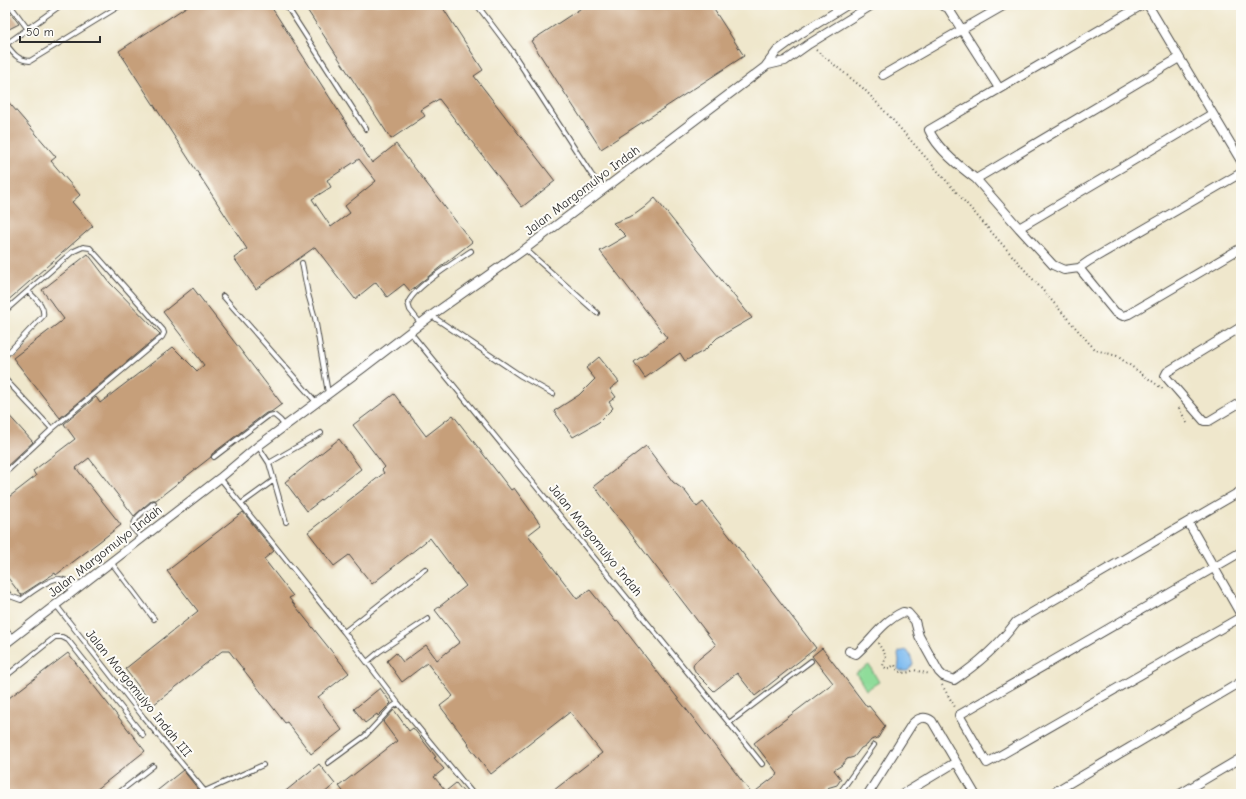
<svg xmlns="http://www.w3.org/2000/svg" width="1246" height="799" font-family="'Comic Neue',sans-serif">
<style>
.green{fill:#8fdc9a;stroke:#5d8462}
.water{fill:#7cbaf0;stroke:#54728e}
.building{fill:#c69f7a;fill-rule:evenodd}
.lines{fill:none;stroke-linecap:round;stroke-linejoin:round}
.lane-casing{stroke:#484743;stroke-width:6}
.street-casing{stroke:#484743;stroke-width:10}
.path{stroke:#484743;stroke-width:2;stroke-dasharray:1 3;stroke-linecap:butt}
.lane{stroke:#fff;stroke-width:4}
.street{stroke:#fff;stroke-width:8}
.labels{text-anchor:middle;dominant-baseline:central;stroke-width:4;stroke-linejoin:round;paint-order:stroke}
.street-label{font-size:13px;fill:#2b2b2b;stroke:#fdfcf7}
</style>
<rect width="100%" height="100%" fill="#fdfcf7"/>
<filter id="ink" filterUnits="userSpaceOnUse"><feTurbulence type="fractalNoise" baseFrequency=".025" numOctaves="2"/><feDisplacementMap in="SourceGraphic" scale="8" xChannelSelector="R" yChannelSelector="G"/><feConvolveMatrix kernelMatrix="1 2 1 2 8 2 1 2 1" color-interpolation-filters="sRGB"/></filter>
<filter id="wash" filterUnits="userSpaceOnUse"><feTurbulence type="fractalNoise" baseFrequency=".012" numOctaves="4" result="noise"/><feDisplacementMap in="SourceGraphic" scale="16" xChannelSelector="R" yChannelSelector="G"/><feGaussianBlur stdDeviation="0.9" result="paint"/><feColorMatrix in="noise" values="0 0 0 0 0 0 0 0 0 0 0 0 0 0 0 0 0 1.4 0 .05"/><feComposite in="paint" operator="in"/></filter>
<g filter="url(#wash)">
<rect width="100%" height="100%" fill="#efe7cc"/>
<!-- green -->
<path class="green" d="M869 665 879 682 866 690 856 673Z"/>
<!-- water -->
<path class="water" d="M905 650 910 654 913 664 908 671H901L898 669 899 661 898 655 899 652Z"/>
<g id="blocks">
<!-- building -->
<path class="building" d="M5 5 19 24 5 31Z
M189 5H270L372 163 396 144 472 242 410 291 404 284 387 297 376 282 355 299 315 247 256 289 234 258 247 249 119 51ZM359 159 376 181 345 206 350 213 331 227 312 199 331 187 327 180Z
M304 5H441L483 70 474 76 555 181 522 207 439 99 421 110 425 116 391 139Z
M586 5H711L744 56 601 149 531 41Z
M5 98 56 157 51 161 80 195 72 202 93 226 5 303Z
M655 198 752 318 717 338 705 350 685 361 680 353 645 378 634 362 667 338 600 251 626 236 613 223 634 215 645 207Z
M88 254 110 283 160 334 60 418 13 358 64 319 42 290Z
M193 288 282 404 271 412 266 413 212 454 211 457 156 500H152L134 516 89 458 76 468 121 525 56 575 55 573 21 595 5 574V500L36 476 33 471 75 439 64 424 96 397 100 403 173 347 197 371 204 365 163 312Z
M599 357 619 382 610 389 616 397 609 402 613 408 599 422 573 437 554 411 579 395 595 379 586 368Z
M394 394 426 436 453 415 511 490 514 488 541 525 528 535 577 599 590 590 616 622 618 621 752 794 778 774 754 743 833 683 812 656 822 648 867 707 869 706 885 726 878 738 871 740 867 745 861 748 854 757 847 759 842 765 834 770 841 779 837 785 827 788 826 794H549L602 753 570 712 491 774 468 745 469 744 440 706 453 696 427 663 402 682 387 661 396 653 403 662 426 645 437 660 460 642 435 610 466 586 430 538 372 584 349 555 334 566 308 532 384 473 382 470 385 467 353 425Z
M5 411 33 442 5 468Z
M339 439 361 469 307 511 285 482Z
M646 446 673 482 685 491 697 507 703 502 816 648 755 696 737 673 714 691 696 673 693 667 694 663 716 645 594 486Z
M243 512 274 551 264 559 293 596 289 598 349 673 318 697 342 730 311 754 287 722 285 723 229 651H222L153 705 125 669 198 611 167 571Z
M68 653 145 751 91 794H5V701Z
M380 688 391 703 378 716 377 714 365 723 354 709Z
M394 710 409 731 413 728 436 757 434 758 444 769 434 777 446 791 456 783 465 794H345L339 786 397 741 383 722Z
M319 764 335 784 323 794H282Z
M183 770 202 794H153Z"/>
</g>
</g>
<g filter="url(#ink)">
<use href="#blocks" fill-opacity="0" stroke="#484743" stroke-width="1"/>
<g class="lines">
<defs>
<path id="lane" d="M10 5 27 28
M286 5 366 129
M477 5 511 50 591 174 603 189
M6 44C13 53 17 60 30 61L121 5
M5 45 61 5
M525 249 597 313
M302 263 308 294 315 318 328 393
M223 296 316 402
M5 311 72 252 83 247 90 248 163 330 164 333 162 337 52 429 5 473
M432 316 521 376 553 394
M421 324 410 310 408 303C414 287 455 262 471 251
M410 332 729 723 762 764
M5 356 43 316C45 305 35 299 28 291
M5 379 52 429
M258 446 269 463 286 522
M214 457 268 416 274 415 280 420 285 426
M269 463 321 433
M220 478 344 632 398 703 473 794
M241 504 274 480
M142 538 133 529C134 516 145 511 154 503
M111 562 154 619
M5 590 10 596 21 600C29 594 51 577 60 579 67 580 72 584 78 587
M56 605 144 718 207 794
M5 629 12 637
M344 632 425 569
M367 662 380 651 428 619
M5 677 55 637H62L68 640 143 735
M729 723 811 661
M328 763 365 736 392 707 398 703
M205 791 263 765
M117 794 153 766
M839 794 874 745"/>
<path id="street" d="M941 5 948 8 999 88
M1148 5 1241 161
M1179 58 976 179 1019 228 1212 114
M768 65 785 61 809 44 872 5
M883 75 1005 5
M1241 173 1089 261 1079 268 1115 312 1123 316 1129 314 1241 248
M976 179C960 167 937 149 929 130L1142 5
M1019 228 1053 265 1064 270 1079 268
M1241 327 1167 372 1165 376 1204 421H1209L1241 402
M1188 522 1241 615
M1241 552 959 715 987 763 1241 617
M5 644 220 478 258 446 363 368 432 315 525 249 765 67 777 51 800 34 847 5
M849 651 856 654C872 640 883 621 903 612L908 613 915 621 919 636 939 672 943 676 954 680C978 664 999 645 1016 622L1241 491
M868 794 912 724C918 718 924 715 932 721L975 794
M903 794 956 762
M1051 794 1241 682
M1180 794 1241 758"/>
</defs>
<!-- lane casing -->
<use href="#lane" class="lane-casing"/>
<!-- street casing -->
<use href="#street" class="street-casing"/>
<!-- path -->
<path class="path" d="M816 50 864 89 891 118 1090 344 1096 350 1117 356 1163 389
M1179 408 1187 423
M878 643 886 656 883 666 887 669 895 665C898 675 906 674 914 670L930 674
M942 685 955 707"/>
<!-- lane -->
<use href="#lane" class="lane"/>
<!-- street -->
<use href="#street" class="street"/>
</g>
</g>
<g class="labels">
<!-- street labels -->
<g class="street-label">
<text transform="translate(582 190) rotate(-37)">Jalan Margomulyo Indah</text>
<text transform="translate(596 540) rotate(51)">Jalan Margomulyo Indah</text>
<text transform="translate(105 551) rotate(-38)">Jalan Margomulyo Indah</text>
<text transform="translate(139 693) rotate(51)">Jalan Margomulyo Indah III</text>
</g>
</g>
<!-- margin -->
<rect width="1246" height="799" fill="none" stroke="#fdfcf7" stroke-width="20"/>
<!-- scale -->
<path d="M20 36v6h80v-6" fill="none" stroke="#2b2b2b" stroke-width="2"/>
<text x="26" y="36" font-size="12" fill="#2b2b2b" stroke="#fdfcf7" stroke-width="3" paint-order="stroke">50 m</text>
</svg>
